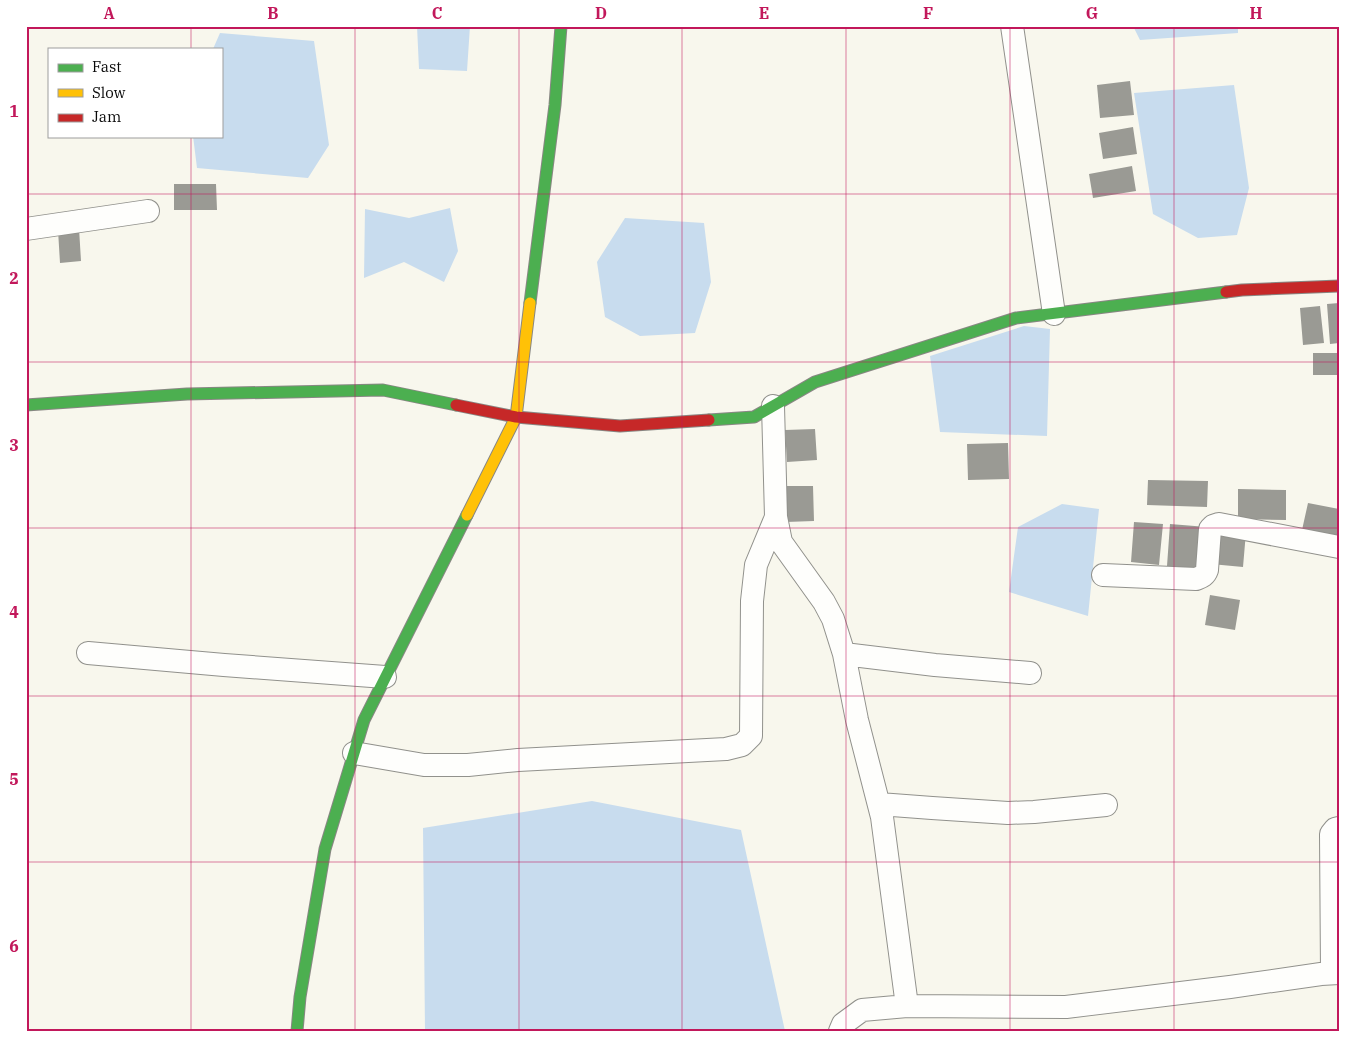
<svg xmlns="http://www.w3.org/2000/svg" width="1365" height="1057" font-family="'IBM Plex Serif',serif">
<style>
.water{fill:#c8dcee}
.building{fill:#9a9a94}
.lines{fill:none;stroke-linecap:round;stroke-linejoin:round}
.street-casing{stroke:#91918c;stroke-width:24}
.fast-casing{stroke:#888783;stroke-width:13}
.slow-casing{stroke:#888783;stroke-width:13}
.jam-casing{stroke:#888783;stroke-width:13}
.street{stroke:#fefefc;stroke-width:22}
.fast{stroke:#4caf50;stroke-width:11}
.slow{stroke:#ffc107;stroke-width:11}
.jam{stroke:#c62828;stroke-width:11}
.grid{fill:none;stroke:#c2185b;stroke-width:1;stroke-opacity:0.55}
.neatline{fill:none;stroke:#c2185b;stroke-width:2}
.grid-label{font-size:16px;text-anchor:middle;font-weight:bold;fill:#c2185b}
</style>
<rect width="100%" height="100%" fill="#f8f7ed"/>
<!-- water -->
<path class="water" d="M417 26H470L467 71 419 69Z
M1133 26H1238V33L1140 40Z
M220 33 314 41 329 145 308 178 197 168 193 136H221V49H213Z
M1234 85 1249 188 1237 235 1198 238 1153 214 1134 93Z
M450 208 458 251 444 282 404 262 364 278 365 209 409 218Z
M625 218 704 223 711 282 695 333 640 336 605 317 597 262Z
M1024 326 1050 329 1047 436 940 432 930 356Z
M1062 504 1099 509 1088 616 1009 592 1018 527Z
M592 801 741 830 785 1031H425L423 828Z"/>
<!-- building -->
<path class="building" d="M1130 81 1134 115 1100 118 1097 85Z
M1133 127 1137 154 1103 159 1099 133Z
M1132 166 1136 191 1093 198 1089 174Z
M174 184H216L217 210H174Z
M79 228 81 261 60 263 58 230Z
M1339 303V343L1330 344 1327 304Z
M1320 306 1324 343 1303 345 1300 308Z
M1313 353H1339V375H1313Z
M815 429 817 460 787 462 785 430Z
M1008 443 1009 479 968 480 967 444Z
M1148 480 1208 481 1207 507 1147 505Z
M786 486H813L814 521 786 522Z
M1238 489 1286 490V520L1238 519Z
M1308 503 1339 509V538L1302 530Z
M1134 522 1163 524 1159 565 1131 562Z
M1170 524 1207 527 1203 569 1167 566Z
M1213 529 1246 532 1243 567 1211 564Z
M1210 595 1240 600 1235 630 1205 625Z"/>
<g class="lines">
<defs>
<path id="street" d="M1012 26 1054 314
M26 229 148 211
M773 406 776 517 781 542 824 602 833 619 844 654 857 720 882 817 907 1006
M1103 575 1196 579C1201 577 1205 576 1207 570L1210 529 1213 526 1219 524 1339 547
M88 653 224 665 385 677
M844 654 935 665 1030 673
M354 753 424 765H468L518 760 726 749 742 745 751 736 752 601 756 565 776 517
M879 804 932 808 1008 813 1034 812 1106 805
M1332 973 1331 834 1335 829 1339 828
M840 1031 843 1024 862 1010 907 1006 1066 1007 1230 987 1321 974 1339 973"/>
<path id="fast" d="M530 303 555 105 561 26
M26 405 187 394 383 390 456 405
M709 420 754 417 815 382 1016 318 1226 292
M297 1031 300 997 325 849 364 720 467 515"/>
<path id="slow" d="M467 515 516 417 530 303"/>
<path id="jam" d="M1226 292 1242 290 1339 286
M456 405 516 417 620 426 709 420"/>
</defs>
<!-- street casing -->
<use href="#street" class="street-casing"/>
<!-- fast casing -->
<use href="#fast" class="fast-casing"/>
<!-- slow casing -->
<use href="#slow" class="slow-casing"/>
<!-- jam casing -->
<use href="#jam" class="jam-casing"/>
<!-- street -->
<use href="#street" class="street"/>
<!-- fast -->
<use href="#fast" class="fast"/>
<!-- slow -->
<use href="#slow" class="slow"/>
<!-- jam -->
<use href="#jam" class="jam"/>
</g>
<!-- grid -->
<path class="grid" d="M191 26V49M355 26V1031M519 26V1031M682 26V1031M846 26V1031M1010 26V1031M1174 26V1031M191 136V1031M26 194H1339M26 362H1339M26 528H1339M26 696H1339M26 862H1339"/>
<!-- border -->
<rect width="1365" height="1057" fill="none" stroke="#ffffff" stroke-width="55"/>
<!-- legend -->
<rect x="48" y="48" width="175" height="90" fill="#ffffff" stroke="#9d9d9d"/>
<rect x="58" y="64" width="25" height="8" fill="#4caf50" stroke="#9d9d9d"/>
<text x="92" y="72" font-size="15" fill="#0a0a0a">Fast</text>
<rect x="58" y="89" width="25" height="8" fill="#ffc107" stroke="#9d9d9d"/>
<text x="92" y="98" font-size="15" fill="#0a0a0a">Slow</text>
<rect x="58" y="114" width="25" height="8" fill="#c62828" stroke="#9d9d9d"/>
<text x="92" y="122" font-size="15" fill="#0a0a0a">Jam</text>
<rect x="28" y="28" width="1310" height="1002" class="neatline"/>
<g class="grid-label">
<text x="109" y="19">A</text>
<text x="273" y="19">B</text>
<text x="437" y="19">C</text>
<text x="601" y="19">D</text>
<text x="764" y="19">E</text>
<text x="928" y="19">F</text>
<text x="1092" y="19">G</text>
<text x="1256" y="19">H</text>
<text x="14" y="117">1</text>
<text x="14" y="284">2</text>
<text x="14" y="451">3</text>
<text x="14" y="618">4</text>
<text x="14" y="785">5</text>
<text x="14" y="952">6</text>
</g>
</svg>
